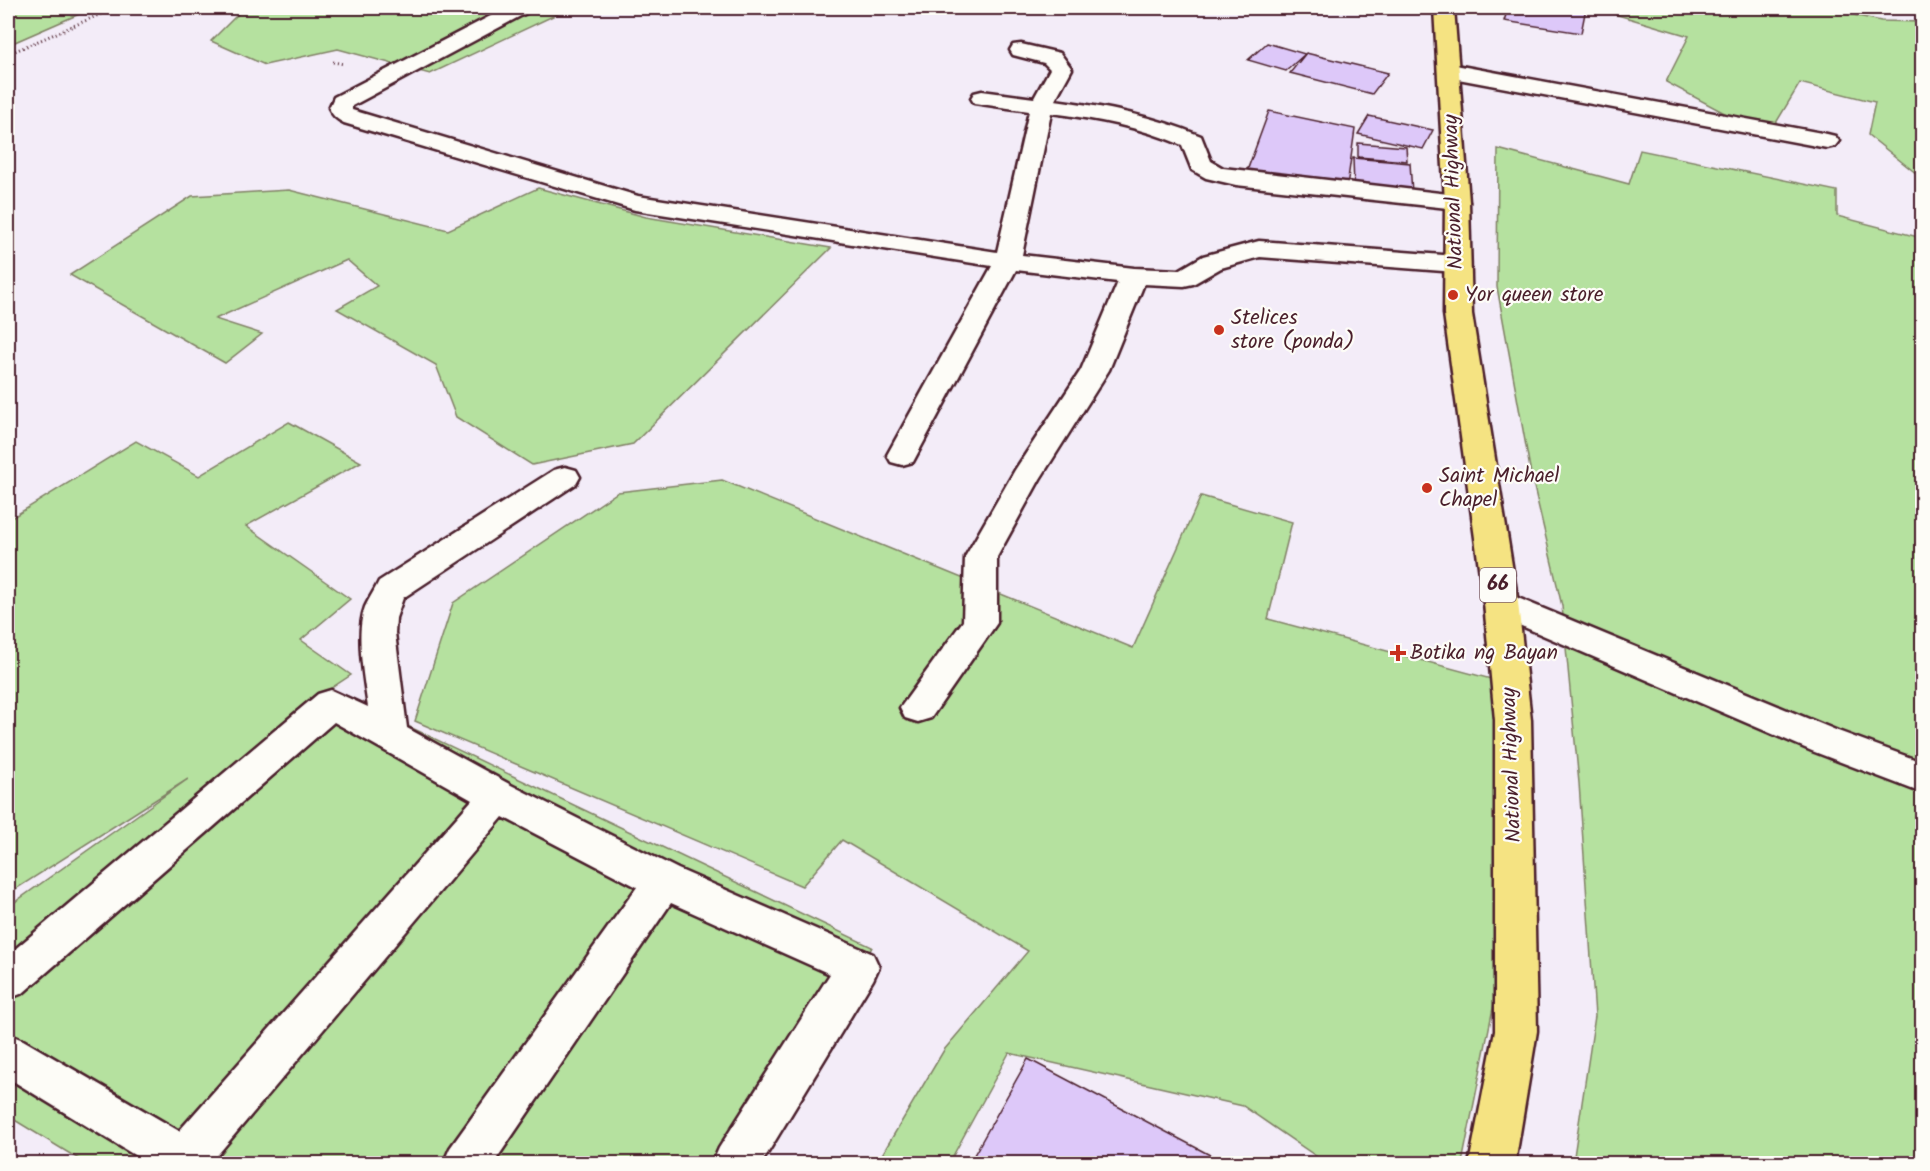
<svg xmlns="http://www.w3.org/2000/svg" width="1930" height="1171" font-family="Kalam,sans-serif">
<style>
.green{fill:#b5e19f;stroke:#808065;stroke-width:1.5}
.building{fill:#ddc8f9;stroke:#4a1f2b;stroke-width:1.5}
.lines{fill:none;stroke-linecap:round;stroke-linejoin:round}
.minor-casing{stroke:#4a1f2b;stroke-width:5}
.major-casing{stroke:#4a1f2b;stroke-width:5}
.path{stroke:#4a1f2b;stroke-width:3;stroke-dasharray:1 3;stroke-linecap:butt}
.minor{fill:#fdfcf7;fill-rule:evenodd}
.major{fill:#f5e382;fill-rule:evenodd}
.poi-dot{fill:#c8321e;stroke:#fdfcf7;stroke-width:2}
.labels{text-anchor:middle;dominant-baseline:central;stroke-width:4.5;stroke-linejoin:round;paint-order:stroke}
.shield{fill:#fdfcf7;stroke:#806168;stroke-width:1.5}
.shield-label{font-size:20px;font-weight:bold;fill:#4a1f2b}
.street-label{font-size:21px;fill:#4a1f2b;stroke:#fdfcf7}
.poi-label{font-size:21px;fill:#4a1f2b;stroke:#fdfcf7;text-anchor:start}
</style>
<rect width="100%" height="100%" fill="#f3ecf8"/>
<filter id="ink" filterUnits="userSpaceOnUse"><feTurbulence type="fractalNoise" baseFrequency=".0167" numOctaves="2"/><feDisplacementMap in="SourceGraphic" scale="12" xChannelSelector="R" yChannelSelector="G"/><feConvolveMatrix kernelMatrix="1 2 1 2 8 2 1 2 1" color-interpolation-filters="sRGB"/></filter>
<g filter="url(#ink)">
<!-- green -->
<path class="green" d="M8 8H93L8 45Z
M244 8H570L430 74 338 49 265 65 211 41Z
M1594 8H1821L1881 21 1922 22V103L1916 106 1922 111V178L1868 135 1875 102 1800 83 1776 123 1732 117 1666 82 1689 36Z
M1498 149 1629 184 1640 150 1837 191V216L1922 238V1163H1573L1595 1016 1579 783 1562 606 1531 474 1497 287Z
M538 188 646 217 831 248 633 444 532 465 456 417 436 365 337 309 377 286 347 260 215 319 262 334 225 363 70 275 192 196 289 190 448 230Z
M289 422 361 462 246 526 350 599 301 640 351 675 330 689 872 947 756 1163H85L8 1116V907L188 779 8 894V520L136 441 199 476Z
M722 480 1133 648 1201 496 1292 522 1268 619 1495 680 1497 988 1462 1163H1326L1243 1106 1009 1053 949 1163H877L944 1050 1028 951 842 840 802 886 415 721 453 603 618 492Z"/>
<!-- building -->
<path class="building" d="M1508 8H1586L1581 33 1504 21Z
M1267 43 1305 54 1286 71 1248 60Z
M1306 53 1388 73 1372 94 1290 73Z
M1269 111 1355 129 1347 186 1247 171Z
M1369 116 1433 130 1423 149 1358 134Z
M1358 143 1406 147 1407 161 1358 157Z
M1353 158 1410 163 1412 193 1354 188Z
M1028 1059 1227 1164H969Z"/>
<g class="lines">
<defs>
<path id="minor" d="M506 8H531L528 12 352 106V110L638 196 997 252 1029 111 974 103 971 98 974 93 982 91 1034 98 1050 69 1044 63 1013 55 1010 50 1013 45 1021 44 1060 53 1072 69 1055 100C1106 107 1154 116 1201 136L1211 161 1223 168 1457 195 1466 197 1469 202 1466 207 1457 209 1236 185 1206 178 1192 170 1182 145C1140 127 1097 119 1051 113L1022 255 1134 268 1179 270 1203 256 1259 241 1456 256 1465 258 1469 264 1465 270 1456 272 1260 257 1221 268 1193 284 1184 286 1144 284 1109 370 1040 479 997 557V623L931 718 918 722 905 718 900 708 963 621 965 557 1015 470 1081 370 1118 282 1016 270 913 462 902 465 891 462 887 455 992 266 635 210 344 123C336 119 333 116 329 108L334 97Z
M1450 64 1827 134 1835 136 1839 141 1835 146 1827 148 1442 76 1439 71 1442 66Z
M565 467 576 470 580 477 576 484 403 598 396 618 395 633 407 728 511 785 678 869 873 954 879 967 873 980 761 1164H712L719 1148 830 974 671 903 493 1164H443L450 1148 637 887 503 817 214 1159 216 1164H149L8 1078V1034L23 1040 179 1131 472 800 334 722 23 993 8 999V955L318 694 331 690 368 707C364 679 355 634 365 607 369 598 375 590 379 581L554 470Z
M1501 591 1838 731 1922 762V793L1812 751 1489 612 1484 603 1489 594Z"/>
<path id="major" d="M1434 8H1454L1469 202 1472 314 1518 603 1531 720 1537 1031 1515 1164H1469L1495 1031V720L1484 603 1444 314 1445 202Z"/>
</defs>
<!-- minor casing -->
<use href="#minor" class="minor-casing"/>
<!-- major casing -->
<use href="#major" class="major-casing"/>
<!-- path -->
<path class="path" d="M8 54 115 8
M333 62 344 64"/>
<!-- minor -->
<use href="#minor" class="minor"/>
<!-- major -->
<use href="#major" class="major"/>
</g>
</g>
<!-- markers -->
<g class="poi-dot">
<circle cx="1453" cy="295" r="6"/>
<circle cx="1219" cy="330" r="6"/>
<circle cx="1427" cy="488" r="6"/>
<path d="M1395 644h6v6h6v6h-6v6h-6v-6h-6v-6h6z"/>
</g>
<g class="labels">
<!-- shield labels -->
<rect class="shield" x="1480" y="568" width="36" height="34" rx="4.5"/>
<g class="shield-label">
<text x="1498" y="585">66</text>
</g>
<!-- street labels -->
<g class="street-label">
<text transform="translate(1454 192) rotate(-92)">National Highway</text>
<text transform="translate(1512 765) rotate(-92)">National Highway</text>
</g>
<!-- poi labels -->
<g class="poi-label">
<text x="1465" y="295">Yor queen store</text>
<text x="1231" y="318">Stelices<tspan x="1231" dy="24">store (ponda)</tspan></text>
<text x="1439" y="476">Saint Michael<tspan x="1439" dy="24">Chapel</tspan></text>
<text x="1410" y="653">Botika ng Bayan</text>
</g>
</g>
<!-- margin -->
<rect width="1930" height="1171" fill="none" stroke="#fdfcf7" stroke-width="30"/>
<rect x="15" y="15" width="1900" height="1141" fill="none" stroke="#4a1f2b" stroke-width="2" filter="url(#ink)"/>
</svg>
